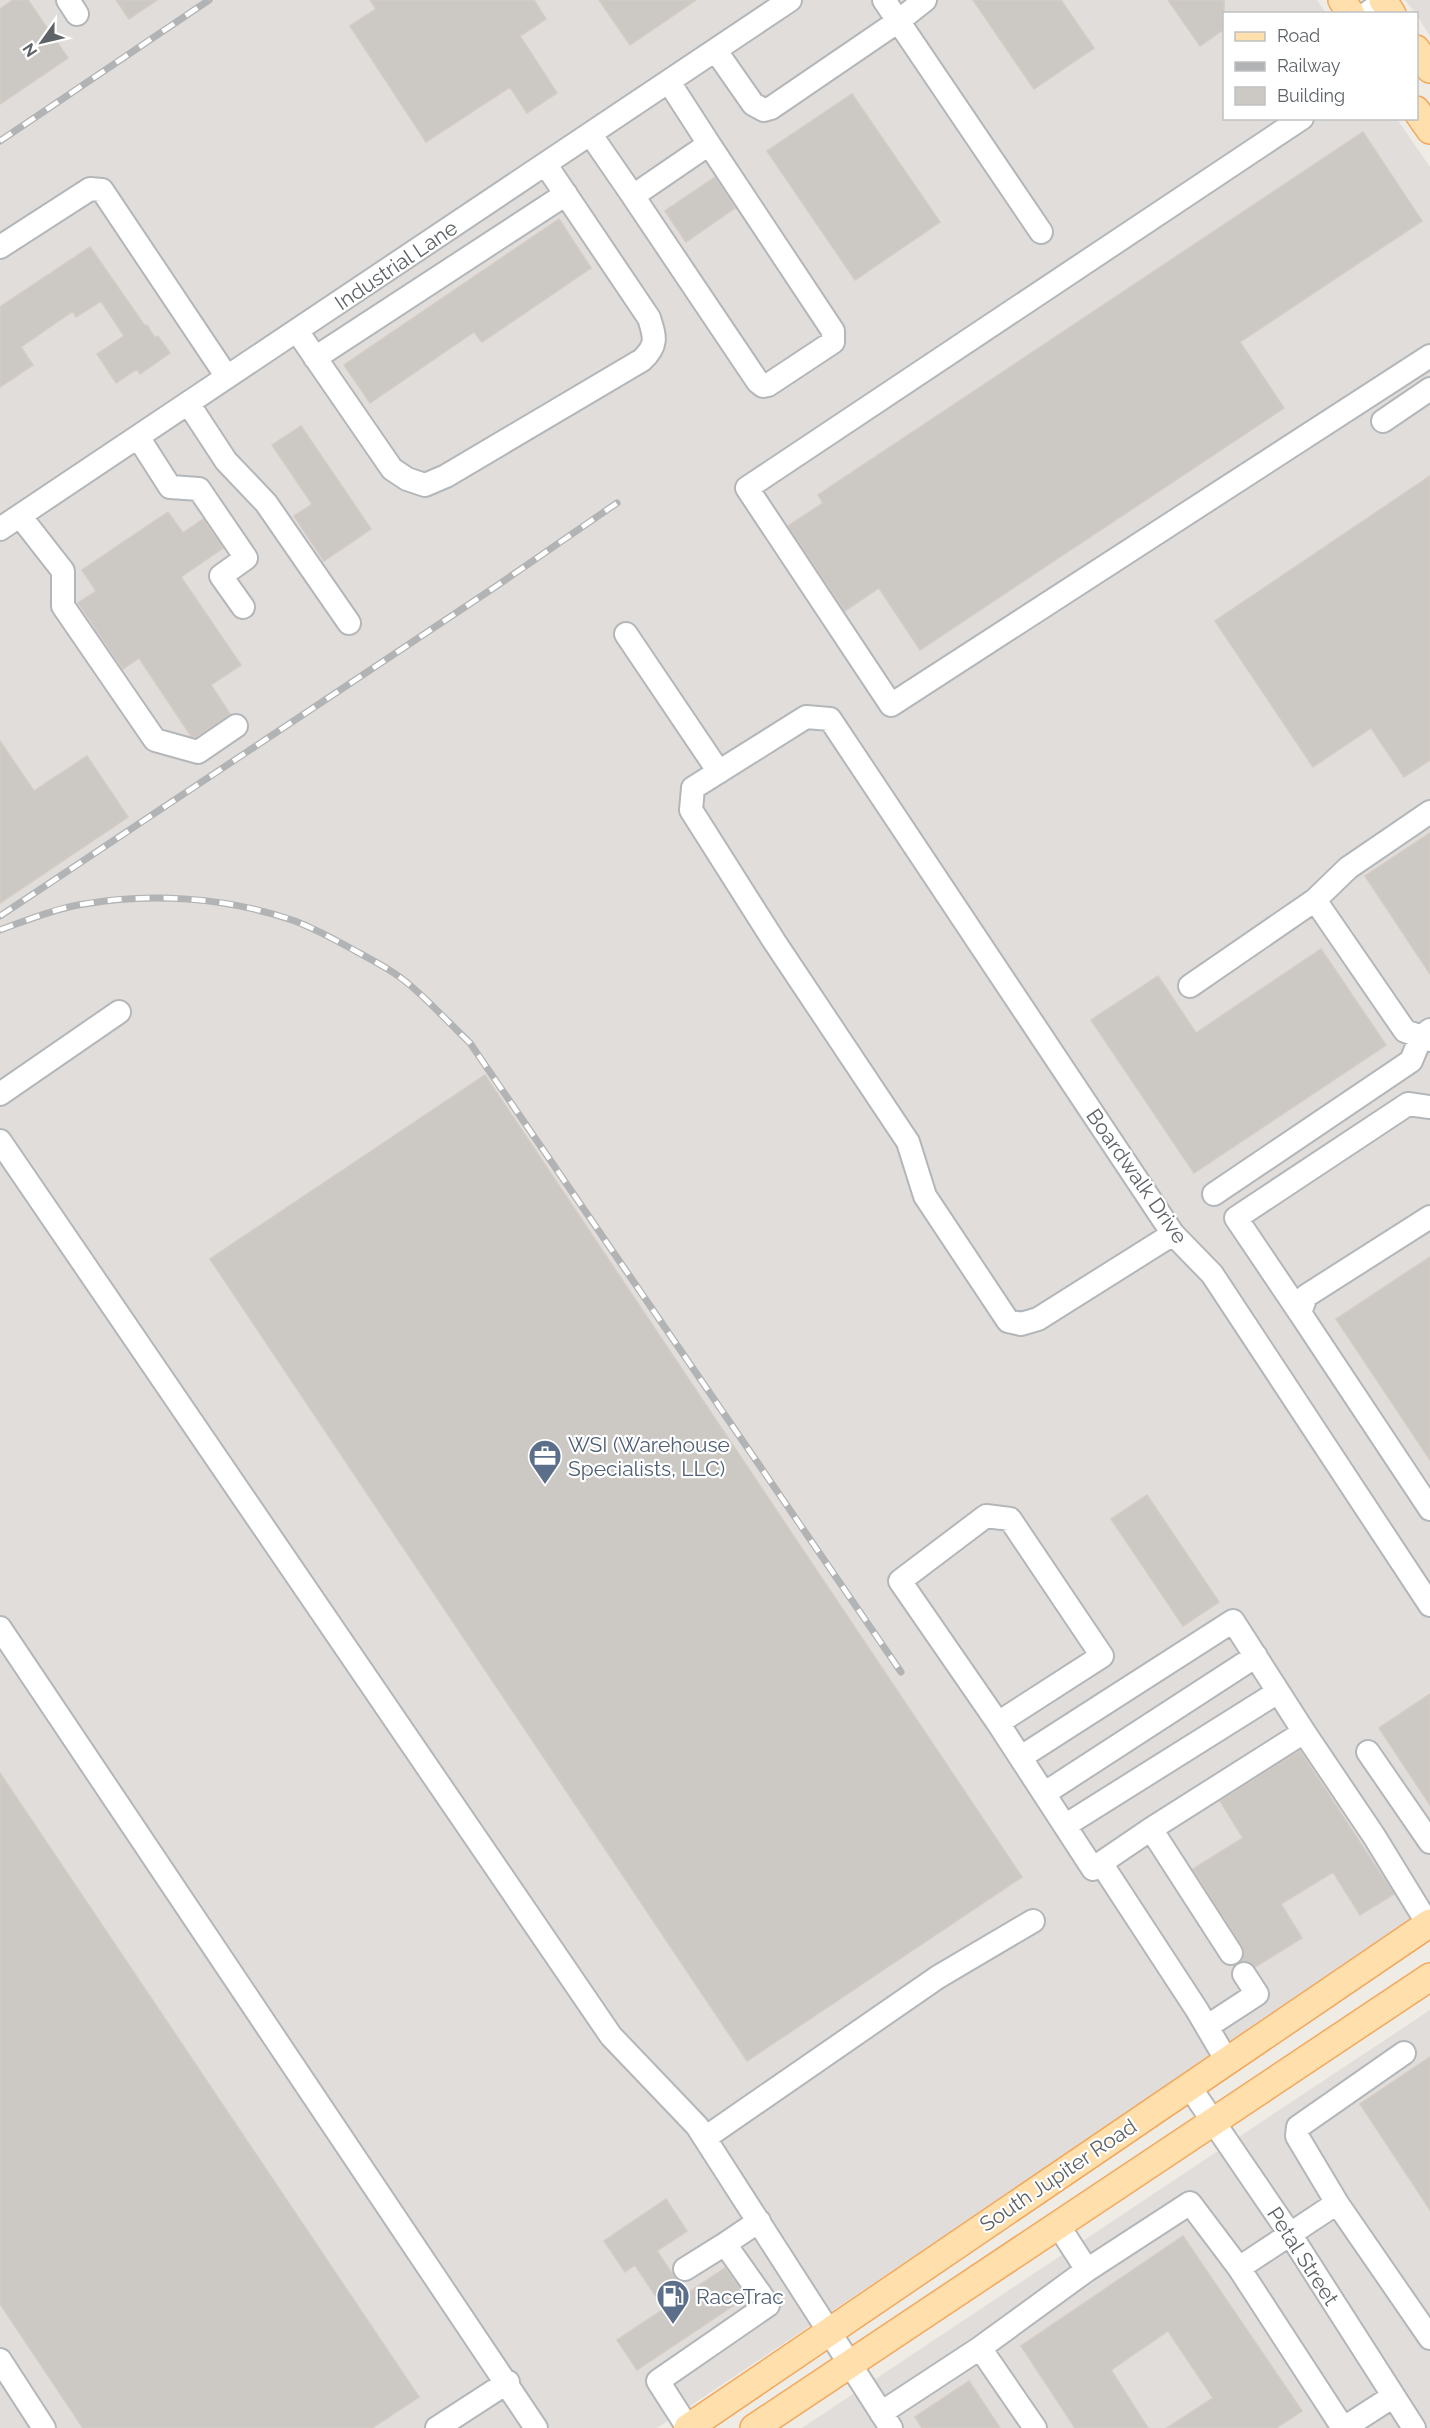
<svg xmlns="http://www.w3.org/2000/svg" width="1430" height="2428" font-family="Raleway,sans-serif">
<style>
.industrial{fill:#e1ddda}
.building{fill:#ccc8c4;stroke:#d4cbc4;stroke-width:1.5}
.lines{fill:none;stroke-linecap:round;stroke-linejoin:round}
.minor-casing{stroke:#b3b7ba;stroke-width:26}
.major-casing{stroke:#f2a85c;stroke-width:30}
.minor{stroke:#fff;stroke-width:22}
.major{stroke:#ffdfab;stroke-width:27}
.rail-casing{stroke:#b2b3b4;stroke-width:7}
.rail{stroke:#fff;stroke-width:4.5;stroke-dasharray:14;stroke-linecap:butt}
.labels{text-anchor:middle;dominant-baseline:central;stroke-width:4.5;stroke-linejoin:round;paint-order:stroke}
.street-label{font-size:21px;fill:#5d6366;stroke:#fff}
.service-label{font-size:21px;fill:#4e5e75;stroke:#fff;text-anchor:start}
</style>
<rect width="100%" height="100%" fill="#efebe5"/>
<!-- industrial -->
<path class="industrial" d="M0 0H1317L1326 13 1224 14V118L1397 119 1430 167V1911L657 2428H0Z
M1405 0H1430V36L1416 14Z
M1430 2010V2428H802L1248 2131Z"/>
<!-- building -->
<path class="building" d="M13 0H28L68 58 0 104V9Z
M116 0H157L129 19Z
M370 0H534L546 19 520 36 557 93 527 113 510 87 426 142 350 26 376 9Z
M599 0H696L630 45Z
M973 0H1061L1094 48 1034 89Z
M1168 0H1224V29L1200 46Z
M852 94 940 222 855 280 767 151Z
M1363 132 1422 221 1240 342 1284 408 920 650 879 588 845 611 788 526 823 503 818 495Z
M715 177 735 208 686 242 665 211Z
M559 219 591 268 482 342 474 332 370 403 344 365Z
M90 247 145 326 147 325 155 338 158 336 170 353 140 374 137 369 116 383 97 354 124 336 101 301 76 317 73 311 21 347 33 365 0 387V307Z
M301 426 371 529 324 561 294 516 312 504 272 445Z
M1430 476V760L1404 777 1371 728 1313 767 1215 621Z
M168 512 183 533 203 519 223 548 181 577 241 665 211 685 230 714 196 737 191 736 139 658 123 669 78 603 96 591 82 570Z
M0 741 34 791 87 756 128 817 0 903Z
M1430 833V974L1365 876Z
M1321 949 1386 1045 1194 1173 1091 1020 1158 976 1196 1033Z
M485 1075 1022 1877 747 2061 210 1259Z
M1430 1257V1460L1336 1319Z
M1147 1495 1219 1602 1183 1626 1111 1519Z
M1430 1694V1805L1379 1728Z
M1300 1751 1394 1894 1360 1915 1333 1872 1281 1904 1302 1938 1255 1967 1250 1962 1241 1961 1244 1953 1242 1946 1193 1869 1243 1838 1220 1801Z
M0 1773 419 2397 372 2428H83L0 2304Z
M1430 2057V2210L1360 2104Z
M666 2199 687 2231 657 2251 686 2294 725 2268 746 2297 637 2370 617 2340 664 2309 635 2265 625 2272 604 2241Z
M1183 2236 1302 2411 1276 2428H1167L1213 2398 1168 2331 1111 2370 1148 2428H1075L1021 2346Z
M969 2381 1000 2428H922L915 2417Z"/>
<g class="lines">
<defs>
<path id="minor" d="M68 0 77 14
M884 0 1041 232
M1366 14 1386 0
M716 51 753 104 764 110 771 108 897 22 925 0
M1302 118 747 488 891 705 1430 356
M591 135 633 196 709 144 669 82
M633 196 758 382 763 386 768 385 833 342V331L709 144
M0 247 90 189 102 190 227 377
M297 331 392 469 407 479 425 485 446 476 642 360C658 345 655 337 649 318L546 165
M315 358 566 194
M188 403 226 461 266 503 349 623
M1383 421 1430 389
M138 437 170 487 199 489 246 558 221 576 243 607
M20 516 63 571V606L155 740 198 752 236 726
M0 529 790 0
M626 634 719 772
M1315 900 1348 868 1430 812
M1190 986 1315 900 1405 1031 1430 1040
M0 1094 119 1012
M0 1141 611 2036 697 2126 891 2428
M1214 1194 1411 1061 1421 1037 1430 1030
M1430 1217 1306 1296 1300 1313 1430 1509
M1173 1234 1038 1319 1021 1324 1008 1321 925 1196 908 1142 774 941 691 810 693 788 806 717 830 719 1173 1234 1212 1274 1430 1605
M1300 1313 1236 1218 1408 1104 1430 1107
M0 1628 536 2428
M998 1723 900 1581 986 1516 1010 1519 1102 1656 998 1723 1093 1869 1101 1863
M1368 1752 1430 1842
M1021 1757 1233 1621 1304 1732 1374 1836 1428 1924
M1045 1793 1256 1656
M1066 1825 1278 1692
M1151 1829 1304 1732
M1208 2026 1257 1994 1244 1974
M1404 2053 1298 2127 1297 2136 1337 2203 1430 2338
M1227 2061 1197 2010 1101 1863 1151 1829 1231 1953
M1189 2086 1290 2234 1414 2428
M705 2138 938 1977 1033 1921
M1058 2225 1087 2270
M725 2244 759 2221
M1239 2268 1337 2203
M685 2269 725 2244 768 2305 658 2381 688 2428
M980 2348 1035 2428
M0 2360 44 2428
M881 2413 980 2348 1087 2270 1190 2203 1239 2268 1343 2428
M437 2428 508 2382
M1344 2428 1392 2397"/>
<path id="major" d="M1342 0 1351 14
M1383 0 1392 14
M1416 49 1430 69
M1416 110 1430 130
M688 2428 1430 1923
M754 2428 1430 1977"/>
</defs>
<!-- minor casing -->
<use href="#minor" class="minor-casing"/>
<!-- major casing -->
<use href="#major" class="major-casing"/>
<!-- minor -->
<use href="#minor" class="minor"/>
<!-- major -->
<use href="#major" class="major"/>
<defs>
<path id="rail" d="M0 141 209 0
M0 916 498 585 617 503
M0 930C25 921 51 910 78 905 149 892 227 897 295 921 315 929 334 939 352 949 372 960 394 971 411 986 431 1003 450 1024 470 1043L901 1672"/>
</defs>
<!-- rail casing -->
<use href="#rail" class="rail-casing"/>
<!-- rail -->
<use href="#rail" class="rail"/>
</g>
<!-- icons -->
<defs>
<symbol id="office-pin" viewBox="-11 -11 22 30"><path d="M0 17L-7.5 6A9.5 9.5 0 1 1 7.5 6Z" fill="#5c6f8a" stroke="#fff"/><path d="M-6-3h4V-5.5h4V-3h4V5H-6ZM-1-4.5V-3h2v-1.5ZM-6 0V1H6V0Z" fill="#fff"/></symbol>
<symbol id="fuel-pin" viewBox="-11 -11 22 30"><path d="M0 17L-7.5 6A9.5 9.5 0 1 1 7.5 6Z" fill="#5c6f8a" stroke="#fff"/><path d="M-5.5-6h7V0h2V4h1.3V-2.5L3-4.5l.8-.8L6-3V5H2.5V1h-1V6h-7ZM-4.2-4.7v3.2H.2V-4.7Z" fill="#fff"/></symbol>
</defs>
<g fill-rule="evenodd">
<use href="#office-pin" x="526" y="1437" width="38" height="52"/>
<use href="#fuel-pin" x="654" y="2277" width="38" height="52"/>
</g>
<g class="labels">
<!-- street labels -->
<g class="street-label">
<text transform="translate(396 265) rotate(-34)">Industrial Lane</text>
<text transform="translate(1137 1176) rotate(55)">Boardwalk Drive</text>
<text transform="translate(1058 2175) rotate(-34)">South Jupiter Road</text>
<text transform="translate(1303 2256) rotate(57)">Petal Street</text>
</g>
<!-- service labels -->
<g class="service-label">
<text x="568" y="1444">WSI (Warehouse<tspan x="568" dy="24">Specialists, LLC)</tspan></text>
<text x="696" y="2296">RaceTrac</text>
</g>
</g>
<!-- legend -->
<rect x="1223" y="12" width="195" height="108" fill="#ffffff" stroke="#bec1c2" stroke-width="1.5"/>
<rect x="1235" y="32" width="30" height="9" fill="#ffdfab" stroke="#bec1c2" stroke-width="1.5"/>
<text x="1277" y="42" font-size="18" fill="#5d6366">Road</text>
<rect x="1235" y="62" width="30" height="9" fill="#b2b3b4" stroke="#bec1c2" stroke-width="1.5"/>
<text x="1277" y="72" font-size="18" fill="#5d6366">Railway</text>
<rect x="1235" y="87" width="30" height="18" fill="#ccc8c4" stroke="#bec1c2" stroke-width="1.5"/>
<text x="1277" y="102" font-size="18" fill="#5d6366">Building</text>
<!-- north arrow -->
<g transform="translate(42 42) rotate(236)" stroke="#ffffff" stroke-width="4.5" paint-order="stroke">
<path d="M0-4.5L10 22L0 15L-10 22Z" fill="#5d6366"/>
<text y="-9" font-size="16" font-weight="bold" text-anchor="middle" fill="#5d6366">N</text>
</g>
</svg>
